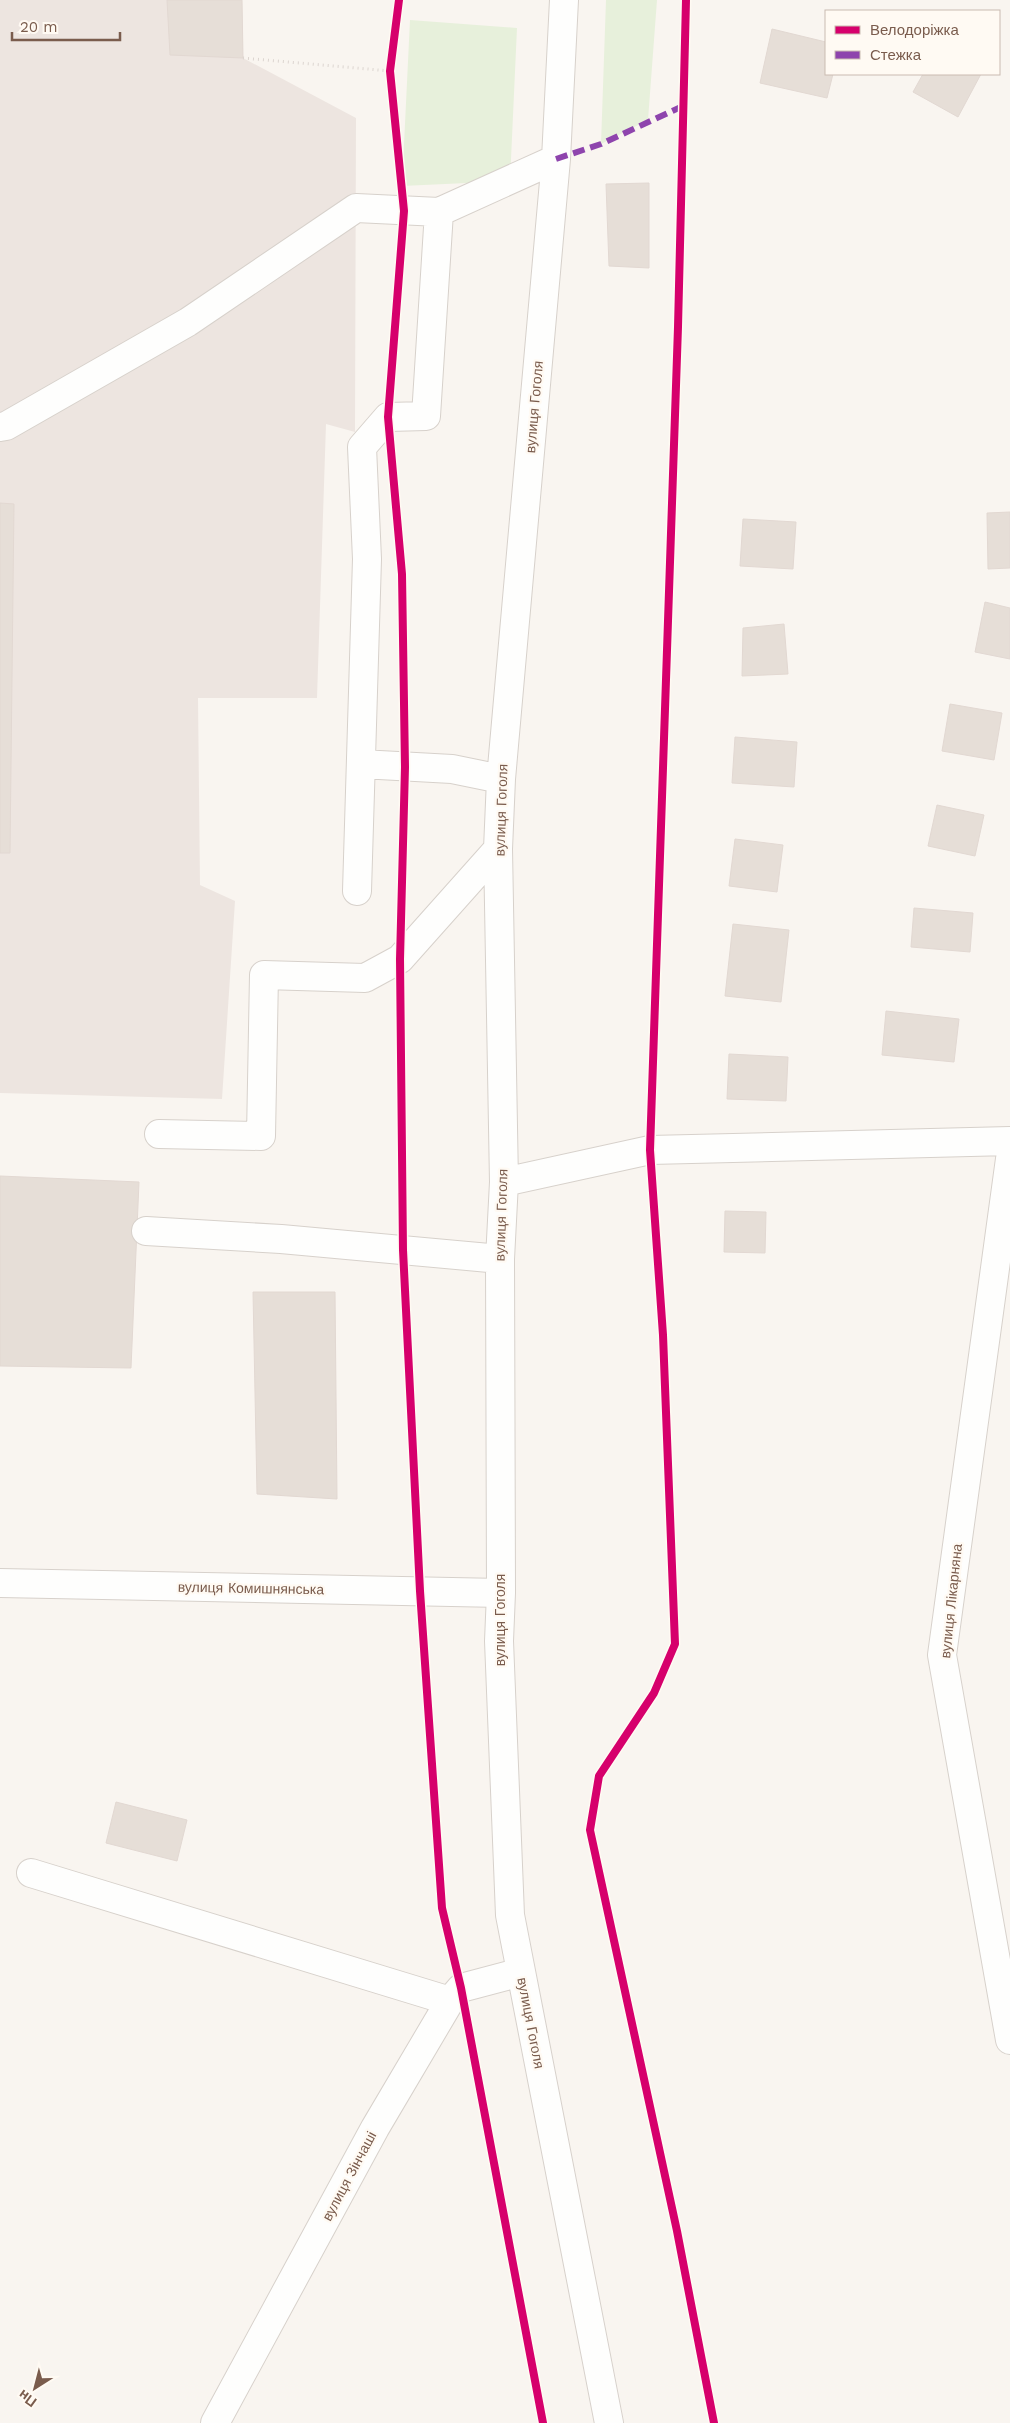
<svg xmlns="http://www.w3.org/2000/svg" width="1010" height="2423" font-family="'Work Sans',sans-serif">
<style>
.industrial{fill:#ede5e0}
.green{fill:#e7f0db}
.building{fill:#e6ded7;stroke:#e2d8d2}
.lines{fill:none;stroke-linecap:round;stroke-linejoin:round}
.minor-casing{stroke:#d7d1cb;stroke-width:30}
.path{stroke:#dcd5d0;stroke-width:3;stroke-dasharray:1 4;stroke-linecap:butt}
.minor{stroke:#fefefd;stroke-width:28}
.quiet{stroke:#8e44ad;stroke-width:6;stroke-dasharray:12 6;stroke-linecap:butt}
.cycleway-casing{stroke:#fffaf3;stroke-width:11}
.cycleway{stroke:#d6006c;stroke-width:8}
.labels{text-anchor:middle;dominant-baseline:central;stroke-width:4.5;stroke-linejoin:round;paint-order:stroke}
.street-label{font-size:14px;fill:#7a5c4d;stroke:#fffaf3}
</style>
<rect width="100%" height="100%" fill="#f9f5f0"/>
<!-- industrial -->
<path class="industrial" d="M0 0H242L243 58 356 118 355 432 326 424 317 698H198L200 885 235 901 222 1099 0 1093Z"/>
<!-- green -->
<path class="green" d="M606 0H657L648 120 601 144Z
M410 20 517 28 510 181 402 186Z"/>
<!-- building -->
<path class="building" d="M167 0H242L243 58 170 55Z
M772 29 826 42V74H833L827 98 760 83Z
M923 74H981L958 117 913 92Z
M649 183V268L609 266 606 184Z
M0 503 14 504 10 853H0Z
M1010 512V568L988 569 987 513Z
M743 519 796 522 793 569 740 566Z
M985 602 1010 608V659L975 652Z
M784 624 788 674 742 676 743 628Z
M950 704 1002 713 994 760 942 751Z
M735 737 797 742 794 787 732 783Z
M937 805 984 815 975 856 928 846Z
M735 839 783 845 777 892 729 886Z
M914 908 973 913 970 952 911 947Z
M733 924 789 930 781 1002 725 996Z
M886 1011 959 1019 954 1062 882 1055Z
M729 1054 788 1057 786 1101 727 1099Z
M0 1176 139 1182 131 1368 0 1366Z
M725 1211 766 1212 765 1253 724 1252Z
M253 1292H335L337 1499 257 1494Z
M116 1802 187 1820 177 1861 106 1843Z"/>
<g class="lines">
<defs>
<path id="minor" d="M564 0 556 159 501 779 498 849 504 1182 500 1259 501 1593 499 1641 510 1915 609 2423
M0 427 6 426 188 322 356 208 439 212
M361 764 452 769 501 779
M357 891 367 559 362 447 388 417 426 416 439 212 556 159
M159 1134 261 1136 264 975 365 978 400 959 498 849
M1010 1159 942 1655 1010 2040
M504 1182 650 1150 1010 1141
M146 1231 281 1239 500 1259
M0 1583 501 1593
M31 1873 450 2001
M215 2423 375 2128 450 2001 461 1988 521 1972"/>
</defs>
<!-- minor casing -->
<use href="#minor" class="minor-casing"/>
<!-- path -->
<path class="path" d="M243 58 390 71"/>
<!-- minor -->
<use href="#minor" class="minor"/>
<!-- quiet -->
<path class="quiet" d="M556 159 601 144 683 106"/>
<defs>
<path id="cycleway" d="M399 0 390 71 404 211 388 417 402 574 405 767 400 959 403 1250 420 1591 442 1908 461 1988 543 2423
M686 0 678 327 650 1150 663 1335 675 1644 654 1693 599 1776 590 1830 677 2231 714 2423"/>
</defs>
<!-- cycleway casing -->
<use href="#cycleway" class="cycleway-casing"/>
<!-- cycleway -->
<use href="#cycleway" class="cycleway"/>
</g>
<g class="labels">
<!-- street labels -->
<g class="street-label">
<text transform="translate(534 407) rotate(-85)">вулиця Гоголя</text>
<text transform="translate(501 810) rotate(-88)">вулиця Гоголя</text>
<text transform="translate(501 1215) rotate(-88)">вулиця Гоголя</text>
<text transform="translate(251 1588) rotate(1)">вулиця Комишнянська</text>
<text transform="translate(951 1601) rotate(-84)">вулиця Лікарняна</text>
<text transform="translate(500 1620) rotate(-90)">вулиця Гоголя</text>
<text transform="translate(531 2023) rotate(79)">вулиця Гоголя</text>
<text transform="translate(349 2176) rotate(-62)">вулиця Зінчаші</text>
</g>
</g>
<!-- legend -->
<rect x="825" y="10" width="175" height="65" fill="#fffaf3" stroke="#cabbb1"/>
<rect x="835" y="26" width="25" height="8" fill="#d6006c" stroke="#cabbb1"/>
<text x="870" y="35" font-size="15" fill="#7a5c4d">Велодоріжка</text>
<rect x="835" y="51" width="25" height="8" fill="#8e44ad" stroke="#cabbb1"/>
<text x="870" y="60" font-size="15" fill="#7a5c4d">Стежка</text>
<!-- north arrow -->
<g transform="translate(35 2388) rotate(216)" stroke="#fffaf3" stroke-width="4" paint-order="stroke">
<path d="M0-4L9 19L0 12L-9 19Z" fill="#7a5c4d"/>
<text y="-8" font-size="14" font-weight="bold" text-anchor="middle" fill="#7a5c4d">Пн</text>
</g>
<!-- scale -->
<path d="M12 32v8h108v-8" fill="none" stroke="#7a5c4d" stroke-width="2.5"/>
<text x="20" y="32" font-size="15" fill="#7a5c4d" stroke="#fffaf3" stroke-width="4" paint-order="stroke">20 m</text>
</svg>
